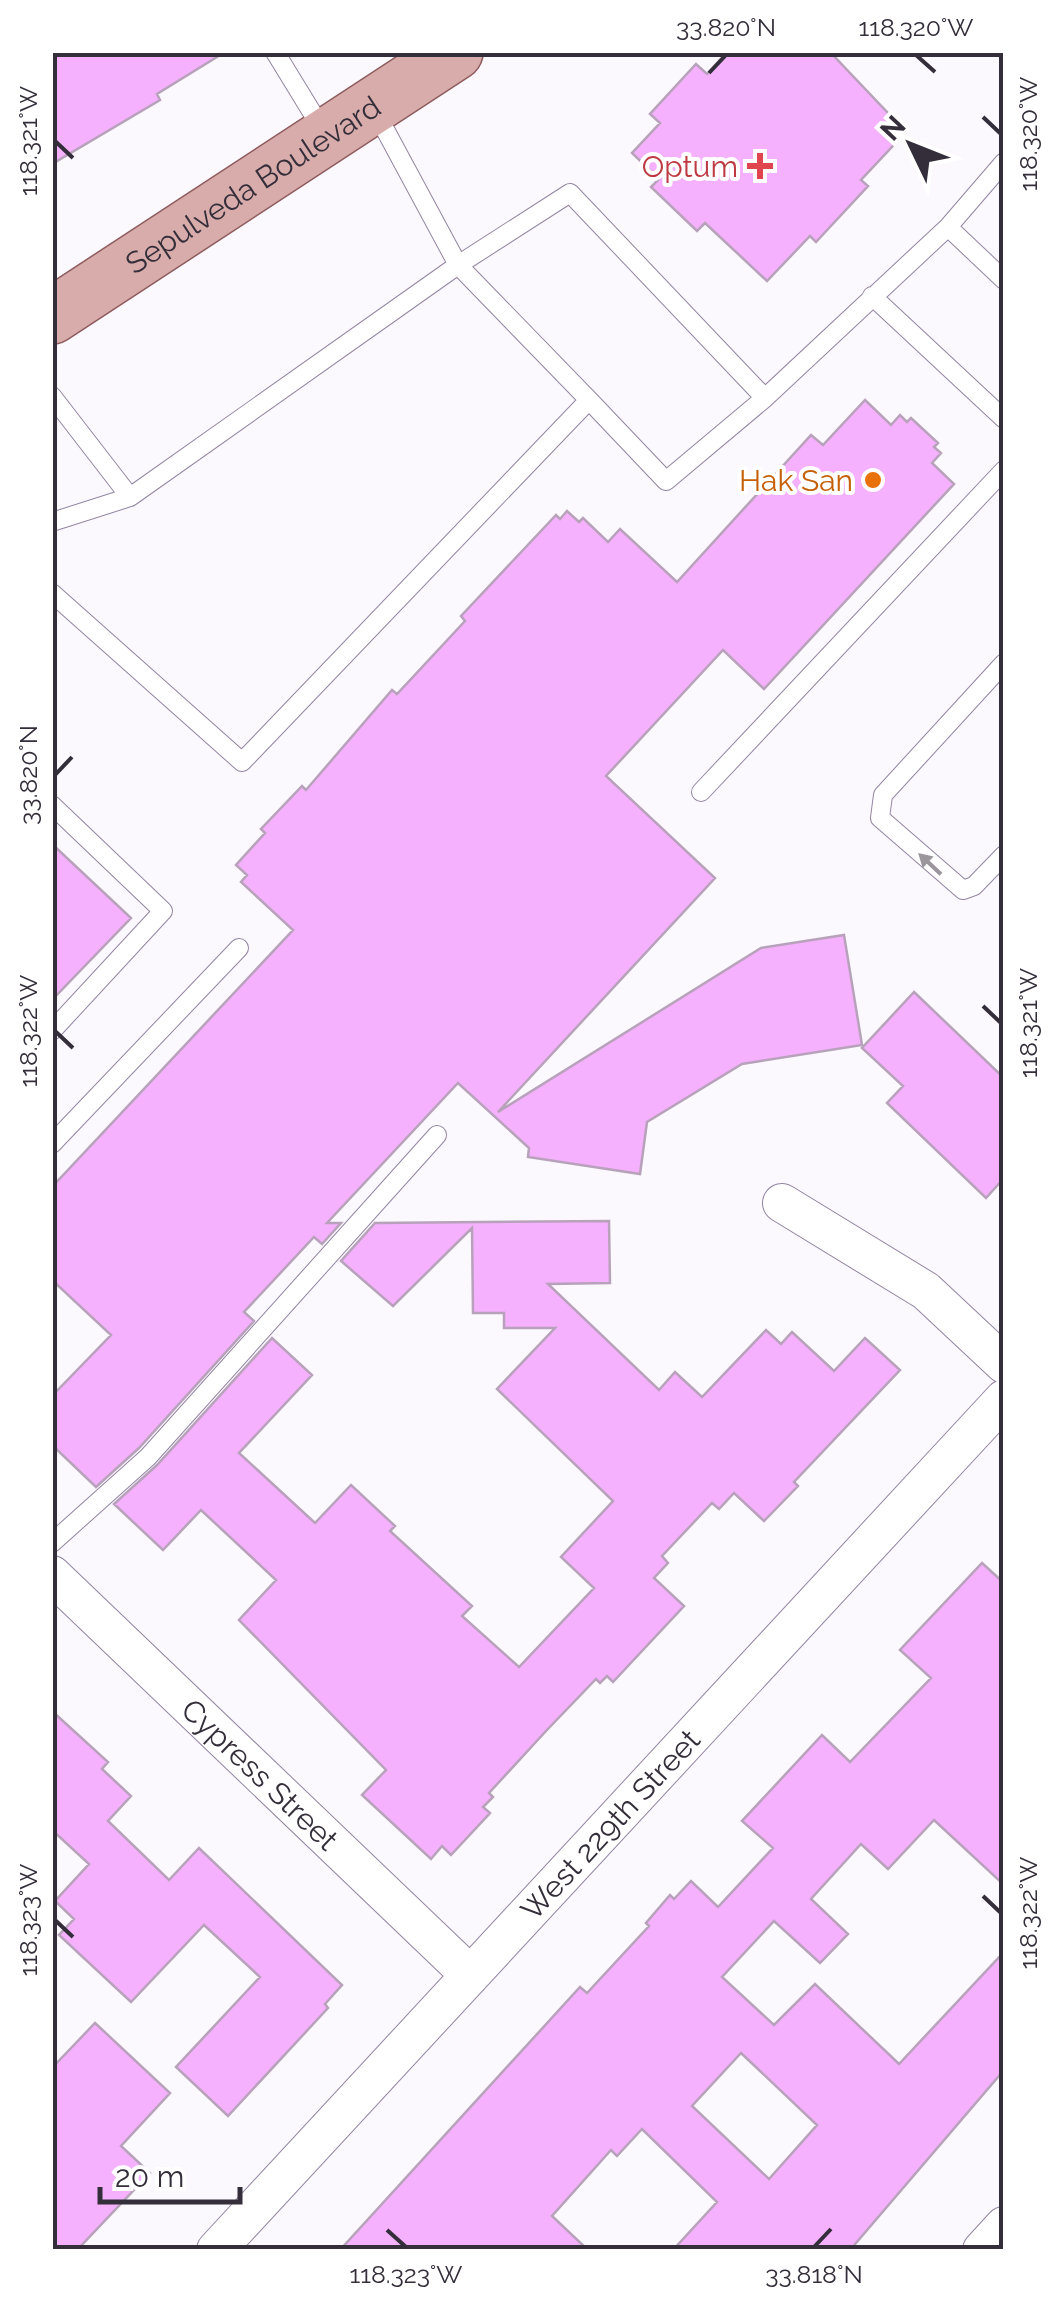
<svg xmlns="http://www.w3.org/2000/svg" width="1056" height="2302" font-family="Raleway,sans-serif">
<style>
.building{fill:#f5b1fd;stroke:#b8a2bb;stroke-width:2.5;fill-rule:evenodd}
.lines{fill:none;stroke-linecap:round;stroke-linejoin:round}
.service-casing{stroke:#9385a1;stroke-width:20}
.minor-casing{stroke:#9385a1;stroke-width:40}
.primary-casing{stroke:#8e5c5e;stroke-width:58}
.service{stroke:#fff;stroke-width:18}
.minor{stroke:#fff;stroke-width:38}
.primary{stroke:#d8acaa;stroke-width:55}
.oneway{fill:#9a969c}
.ticks{fill:none;stroke:#342e3a;stroke-width:4}
.health-dot{fill:#e0444e;stroke:#fff;stroke-width:4}
.food-dot{fill:#e8710a;stroke:#fff;stroke-width:4}
.labels{text-anchor:middle;dominant-baseline:central;stroke-width:8;stroke-linejoin:round;paint-order:stroke}
.health-label{font-size:30px;fill:#be3a42;stroke:#fff;text-anchor:end}
.street-label{font-size:30px;fill:#342e3a;stroke:#fff}
.food-label{font-size:30px;fill:#c56008;stroke:#fff;text-anchor:end}
.neatline{fill:none;stroke:#342e3a;stroke-width:4}
.ticks-label{font-size:25px;text-anchor:middle;fill:#342e3a}
</style>
<rect width="100%" height="100%" fill="#fbf8fe"/>
<!-- building -->
<path class="building" d="M52 52H225L157 94 160 100 52 164Z
M727 52H830L906 132 861 180 868 186 816 242 810 236 767 281 705 223 697 231 651 187 659 179 632 153 660 123 650 114 696 64 707 74Z
M865 400 891 425 900 415 907 422 911 418 938 443 934 447 941 453 932 463 954 484 764 689 723 650 606 776 715 878 498 1112 761 948 844 935 862 1045 742 1064 647 1122 640 1174 528 1157 529 1148 458 1083 327 1223H341L322 1244 314 1237 244 1312 254 1321 139 1448 96 1487 52 1445V1396L111 1335 52 1280V1187L293 930 241 882 247 875 236 865 265 833 261 829 302 786 306 790 392 690 397 694 465 621 461 616 556 515 560 519 567 511 579 522 583 518 608 542 620 529 677 582 811 435 823 445Z
M52 844 131 918 52 1000Z
M914 992 1004 1078V1178L986 1198 887 1103 903 1086 862 1048Z
M609 1221 610 1283 548 1284 659 1390 675 1372 702 1397 766 1330 781 1344 792 1332 834 1371 865 1338 900 1370 794 1482 798 1486 764 1521 734 1493 719 1509 712 1503 662 1556 668 1563 654 1578 684 1606 613 1682 607 1676 600 1683 596 1679 546 1731 489 1793 493 1797 483 1807 490 1813 451 1855 442 1846 431 1859 362 1795 386 1770 239 1620 276 1580 201 1510 163 1550 114 1504 157 1465 272 1338 312 1375 239 1453 315 1523 351 1485 395 1526 390 1531 472 1606 462 1616 519 1667 594 1588 561 1557 613 1501 497 1389 555 1328H504V1313H473L472 1228 393 1306 341 1261 375 1223Z
M982 1563 1004 1583V1885L934 1820 888 1869 861 1844 811 1899 848 1934 820 1963 774 1921 722 1977 774 2025 815 1984 899 2064 1004 1952V2070L850 2250H673L717 2202 642 2129 617 2156 611 2150 552 2216 588 2250H340L580 1987 587 1993 649 1926 646 1923 670 1895 674 1899 691 1881 718 1907 773 1848 742 1821 822 1735 850 1762 931 1678 900 1650ZM741 2053 817 2125 769 2179 692 2106Z
M52 1711 108 1762 102 1769 131 1796 108 1821 169 1880 199 1848 342 1985 325 2004 328 2008 228 2116 176 2067 260 1977 204 1925 131 2002 59 1935 74 1919 55 1901 89 1864 52 1830Z
M95 2023 170 2093 121 2146 150 2173 77 2250H52V2068Z"/>
<g class="lines">
<defs>
<path id="service" d="M275 52 324 132
M375 111 458 265 570 193 765 398 948 227
M1004 162 948 227 1004 280
M872 296 1004 419
M52 396 130 497 458 265 589 400
M52 522 130 497
M52 593 242 762 589 400 666 481 765 398
M1004 663 883 795 880 818 963 890 974 886 1004 855
M701 792 1004 470
M52 805 163 911 52 1031
M52 1144 239 948
M52 1543 148 1457 437 1135"/>
<g id="minor">
<path d="M782 1203 926 1291 1004 1364"/>
<path id="s1" d="M52 1575 468 1973"/>
<path id="s2" d="M216 2250 1004 1399"/>
<path d="M982 2250 1004 2226"/>
</g>
<g id="primary">
<path id="s3" d="M52 316 455 52"/>
</g>
</defs>
<!-- service casing -->
<use href="#service" class="service-casing"/>
<!-- minor casing -->
<use href="#minor" class="minor-casing"/>
<!-- primary casing -->
<use href="#primary" class="primary-casing"/>
<!-- service -->
<use href="#service" class="service"/>
<!-- minor -->
<use href="#minor" class="minor"/>
<!-- primary -->
<use href="#primary" class="primary"/>
</g>
<!-- one-way arrows -->
<defs><path id="oneway-solid" d="M-6-.8H1V-3.2L6.5 0L1 3.2V.8H-6Z" transform="scale(2.5)"/></defs>
<use class="oneway" href="#oneway-solid" transform="translate(930 864) rotate(-137)"/>
<!-- ticks -->
<path class="ticks" d="M916 55 935 72M709 73 726 55M983 117 1001 134M55 141 73 158M55 775 72 757M983 1006 1001 1023M55 1031 73 1048M983 1896 1001 1913M55 1920 73 1937M387 2230 406 2247M814 2247 831 2229"/>
<!-- markers -->
<path class="health-dot" d="M755 151h10v10h10v10h-10v10h-10v-10h-10v-10h10z"/>
<circle class="food-dot" cx="873" cy="480" r="10"/>
<g class="labels">
<!-- health labels -->
<g class="health-label">
<text x="738" y="166">Optum</text>
</g>
<!-- street labels -->
<g class="street-label">
<text stroke="none"><textPath href="#s3" startOffset="240">Sepulveda Boulevard</textPath></text>
<text stroke="none"><textPath href="#s1" startOffset="288">Cypress Street</textPath></text>
<text stroke="none"><textPath href="#s2" startOffset="580">West 229th Street</textPath></text>
</g>
<!-- food labels -->
<g class="food-label">
<text x="853" y="480">Hak San</text>
</g>
</g>
<!-- border -->
<rect width="1056" height="2302" fill="none" stroke="#ffffff" stroke-width="110"/>
<!-- north arrow -->
<g transform="translate(911 145) rotate(313)" stroke="#ffffff" stroke-width="8" paint-order="stroke">
<path d="M0-8L18 38L0 25L-18 38Z" fill="#342e3a"/>
<text y="-15" font-size="28" font-weight="bold" text-anchor="middle" fill="#342e3a">N</text>
</g>
<!-- scale -->
<path d="M100 2187v15h140v-15" fill="none" stroke="#342e3a" stroke-width="5"/>
<text x="115" y="2187" font-size="30" fill="#342e3a" stroke="#ffffff" stroke-width="8" paint-order="stroke">20 m</text>
<rect x="55" y="55" width="946" height="2192" class="neatline"/>
<g class="ticks-label">
<text x="726" y="36">33.820°N</text>
<text x="916" y="36">118.320°W</text>
<text transform="translate(1028 134) rotate(-90)" y="9">118.320°W</text>
<text transform="translate(28 141) rotate(-90)" y="9">118.321°W</text>
<text transform="translate(28 775) rotate(-90)" y="9">33.820°N</text>
<text transform="translate(1028 1023) rotate(-90)" y="9">118.321°W</text>
<text transform="translate(28 1031) rotate(-90)" y="9">118.322°W</text>
<text transform="translate(1028 1913) rotate(-90)" y="9">118.322°W</text>
<text transform="translate(28 1920) rotate(-90)" y="9">118.323°W</text>
<text x="406" y="2283">118.323°W</text>
<text x="814" y="2283">33.818°N</text>
</g>
</svg>
